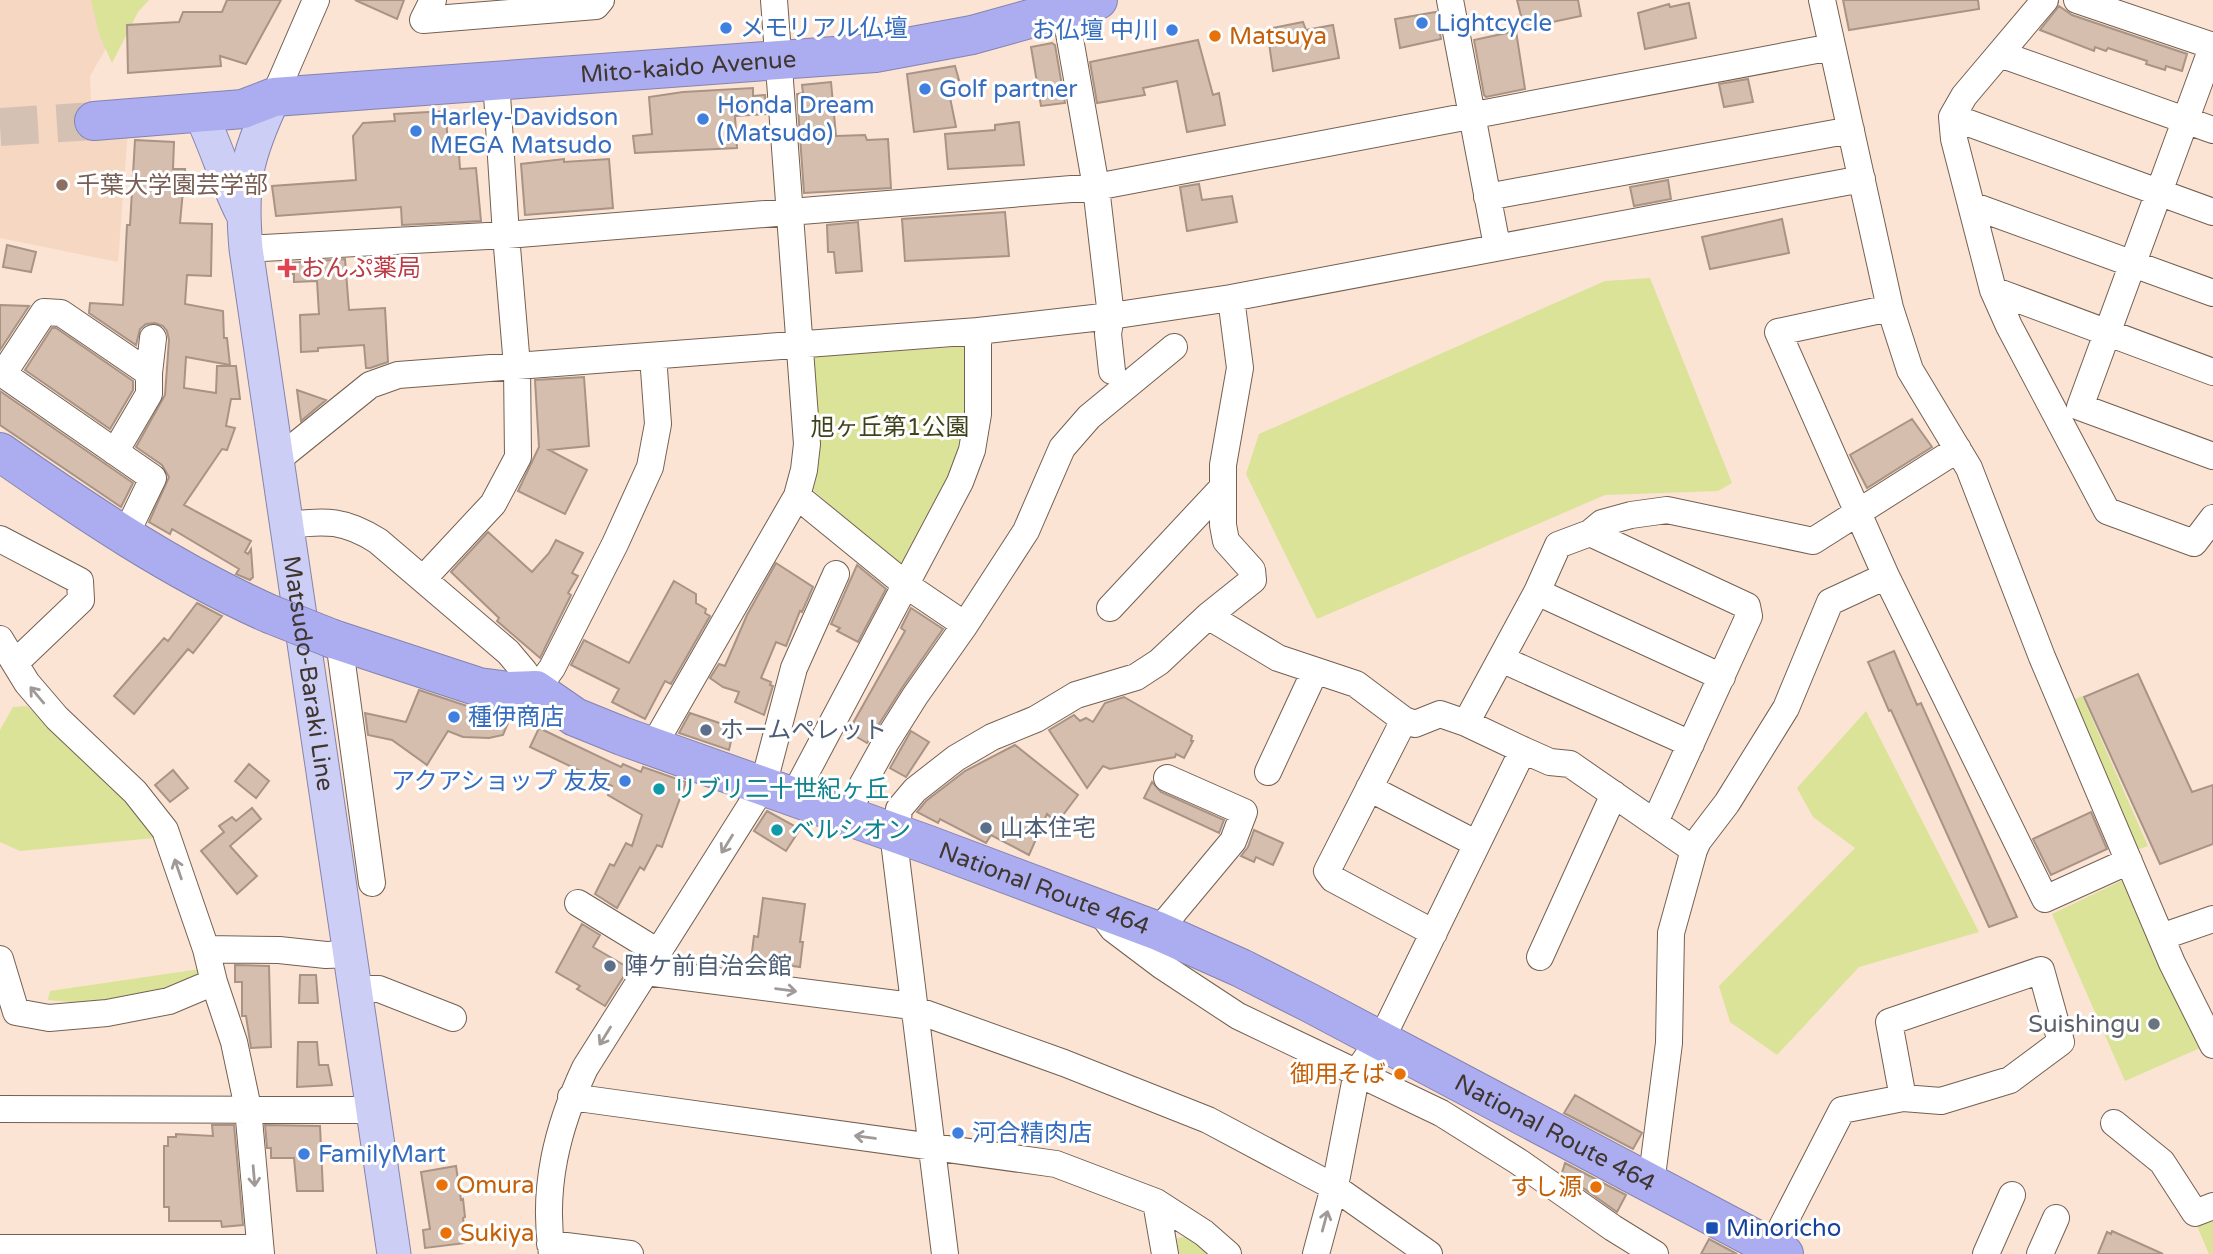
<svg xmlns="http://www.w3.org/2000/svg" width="2213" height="1254" font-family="'Varela Round','Noto Sans JP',sans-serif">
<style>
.built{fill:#f5d7c2}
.green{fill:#dae397}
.building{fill:#d5beae;stroke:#a89384;stroke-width:2}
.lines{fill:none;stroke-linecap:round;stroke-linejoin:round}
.highway-tunnel{stroke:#d5c1b3;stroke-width:38;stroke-dasharray:38 19;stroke-linecap:butt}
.minor-casing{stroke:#746052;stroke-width:28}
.major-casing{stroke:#8583ad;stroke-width:35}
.highway-casing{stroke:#8583ad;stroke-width:40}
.minor{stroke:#fff;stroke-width:26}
.major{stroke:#cdcef6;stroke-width:33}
.highway{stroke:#abadf0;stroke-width:38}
.highway-bridge-casing{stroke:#8583ad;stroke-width:40;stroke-linecap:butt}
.highway-bridge{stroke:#abadf0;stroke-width:38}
.oneway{stroke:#9f9a98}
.shop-dot{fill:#3f7fe0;stroke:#fff;stroke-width:2.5}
.food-dot{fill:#e8710a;stroke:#fff;stroke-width:2.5}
.education-dot{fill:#8d6e63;stroke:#fff;stroke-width:2.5}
.health-dot{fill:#e0444e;stroke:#fff;stroke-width:2.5}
.service-dot{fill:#5c6f8a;stroke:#fff;stroke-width:2.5}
.culture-dot{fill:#0f9aa8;stroke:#fff;stroke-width:2.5}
.worship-dot{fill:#6b7280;stroke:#fff;stroke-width:2.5}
.transit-dot{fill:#1a4fb4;stroke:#fff;stroke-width:2.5}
.labels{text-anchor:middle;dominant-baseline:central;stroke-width:6;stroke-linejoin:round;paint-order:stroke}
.shop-label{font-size:24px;fill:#366cbe;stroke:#fff;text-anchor:start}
.food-label{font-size:24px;fill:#c56008;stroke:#fff;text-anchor:start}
.street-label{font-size:24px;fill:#3f3630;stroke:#fff}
.education-label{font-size:24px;fill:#785e54;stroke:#fff;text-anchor:start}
.health-label{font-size:24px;fill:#be3a42;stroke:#fff;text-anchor:start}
.park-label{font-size:24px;fill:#3f431b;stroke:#fff}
.service-label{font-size:24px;fill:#4e5e75;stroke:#fff;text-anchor:start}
.culture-label{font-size:24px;fill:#0d838f;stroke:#fff;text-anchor:start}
.worship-label{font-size:24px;fill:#5b616d;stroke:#fff;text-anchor:end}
.transit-label{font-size:24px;fill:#164399;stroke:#fff;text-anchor:start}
</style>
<rect width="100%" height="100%" fill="#fbe4d4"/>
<!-- built -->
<path class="built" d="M0 0H134L90 76 92 131 128 130 118 262 0 238Z"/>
<!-- green -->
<path class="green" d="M91 0H149L138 12 112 63 99 34Z
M1650 278 1732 483 1718 491 1605 495 1317 619 1246 474 1259 434 1605 281Z
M971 346 963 457 902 571 810 487 808 357Z
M2082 696 2148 846 2134 851 2069 702Z
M27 706 123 795 154 838 20 851 0 842V730L13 707Z
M1866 711 1979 932 1859 967 1777 1055 1730 1022 1719 986 1855 848 1813 817 1797 788Z
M2123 880 2200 1048 2125 1081 2052 914Z
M200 969 203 979 178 991 93 1004 48 1000 50 991Z
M2213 1212V1254H2209L2194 1219Z
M1198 1235 1218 1254H1179L1177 1238Z"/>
<!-- building -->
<path class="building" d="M227 0H281L246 64 220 56 221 66 128 73 127 25 179 22 183 12H222Z
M355 0H404L397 19Z
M1517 0H1578L1581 16 1524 28Z
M1843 0H1978L1979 9 1849 30Z
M1689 3 1696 38 1645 49 1638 13 1669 4 1670 7Z
M2059 6 2072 15 2187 54 2182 71 2166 66 2165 70 2146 64 2147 61 2108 48 2106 51 2095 47 2094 51 2040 30Z
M1436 12 1441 39 1400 48 1395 19Z
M1303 22 1306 30 1333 25 1339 58 1273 71 1267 29Z
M1516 31 1525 89 1486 97 1484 95 1474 40Z
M1198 40 1213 95 1219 93 1225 125 1187 132 1177 81 1143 88 1145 95 1097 103 1090 62Z
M1052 43 1055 45 1065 103 1041 106 1031 47Z
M955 66 959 80 947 83 956 127 914 132 907 74Z
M1748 79 1753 102 1724 107 1719 84Z
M831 82 836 136 865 135 867 140 888 139 891 188 804 193 797 94 803 93 802 85Z
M753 88V96L765 95 767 114 735 116 737 148 635 153 633 136 652 134 649 97 683 92Z
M446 111 448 153 459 154 460 169 476 168 481 221 402 225 401 207 276 216 272 186 356 180 353 136 363 123 395 121 394 114Z
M1019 122 1024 165 948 169 945 134 995 130V125Z
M135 140 174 142 173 169H185L180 223 212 224 211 276 187 275 185 304 223 311 224 338H227L230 365 186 357 184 388 216 393 217 366H236L240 399H231L226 426 235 428 227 450 222 449 184 505 251 541 245 552 248 554 251 549 253 577 250 580 236 574 239 569 172 529 170 534 149 522 169 477 162 465 136 447 165 395 169 340 167 331 163 326 155 323 146 324 140 329 136 345 89 313 90 303 123 305 127 225H130Z
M564 159V162L609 159 613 208 525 215 521 164Z
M1668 180 1671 199 1634 206 1630 187Z
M1199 184 1202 200 1232 196 1237 222 1187 231 1180 187Z
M1005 212 1009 256 905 261 902 219Z
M1782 219 1789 253 1710 269 1702 237Z
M858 222 862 271 836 273 834 252H828L827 225Z
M7 245 36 252 31 272 3 267Z
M345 259 349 310 385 308 388 362 370 368H366L364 345 318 348V351L301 352 300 315 319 314 317 281 294 282V274H288L287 263Z
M0 305 29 306 0 350Z
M52 328H56L133 381V390L110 429 25 370Z
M584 377 589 446 549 450 587 470 565 514 518 491 539 447 535 380Z
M297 390 326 400 301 421Z
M0 391 133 483 121 507 0 425Z
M1912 419 1932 447 1867 488 1850 455Z
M488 532 532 572 549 553 556 540 583 553 572 573 578 576 568 593 571 595 540 658 497 621 499 618 451 572Z
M776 563 813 587 802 612 800 611 786 646 776 642 761 678 771 682 770 685 773 686 764 715 735 702 739 692 723 687 710 678 719 664 725 666 747 615Z
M857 565 886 589 858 642 837 631 840 628 831 624Z
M674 581 696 594V603L706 609 705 613 710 616 671 684 665 681 645 719 612 702 619 689 571 665 584 640 629 663Z
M197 603 222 616 193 653 188 649 134 714 114 696 164 638 168 641Z
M911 608 943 629 902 688 867 743 848 732 905 631 901 628Z
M1894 651 1917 705 1921 703 2017 917 1989 927 1891 710 1889 711 1868 662Z
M2138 674 2192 792 2213 785V844L2160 864 2084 697Z
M419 690 476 709 508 723 503 735 489 738 463 737 448 731 427 765 392 740 368 735 365 713 406 722Z
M1124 697 1192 736 1191 741H1193L1184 758 1176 754 1175 757 1110 769 1103 766 1087 788 1049 730 1074 715 1080 721 1086 718 1093 722 1105 703Z
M690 713 734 728 729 750 679 733Z
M539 728 621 767 623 764 641 772 643 767 686 782 662 847 657 845 644 870 640 867 617 908 595 894 610 864 614 866 626 843 632 846 642 815 608 795 612 786 530 747Z
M911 731 929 742 906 777 890 768Z
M1015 745 1078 795 1057 823 1047 814 1029 855 991 835 986 843 940 819 938 823 917 812 926 801 965 771Z
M249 764 269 781 256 798 235 781Z
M173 770 188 788 170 802 155 785Z
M1152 782 1161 792 1224 820 1219 833 1144 798Z
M252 808 261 819 230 846 257 876 237 894 201 851 224 832 219 826 232 817 236 821Z
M767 811 800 829 786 851 754 831Z
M2091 812 2107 849 2051 875 2033 839Z
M1254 830 1283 843 1273 865 1256 857 1254 862 1241 856 1248 847Z
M763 898 805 904 800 942H803L800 967 751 960 754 936 758 937Z
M582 924 600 935 593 947 629 968 605 1006 577 989 580 986 556 972Z
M235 965 269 966 271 1047 251 1048 246 1016H242V982H235Z
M300 975H316L318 1003H299Z
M298 1042H317L319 1065H328L332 1085 297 1087Z
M1575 1095 1642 1133 1633 1149 1564 1113Z
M212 1125H234L243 1225 222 1227 221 1221H169V1207H164V1146H168V1137H176V1134L213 1136Z
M265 1125 320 1126 323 1191H297L294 1158H271V1148H267Z
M1565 1163 1626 1195 1617 1212 1562 1173Z
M456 1166 461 1200 463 1199 465 1217 463 1218 466 1243 425 1248 423 1230 430 1229 421 1172Z
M2112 1231 2163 1254H2098L2107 1232 2111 1234Z
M1709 1239 1737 1254H1701Z"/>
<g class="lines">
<!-- highway-tunnel -->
<path class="highway-tunnel" d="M0 127 94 121"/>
<defs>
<path id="minor" d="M433 0 423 20 596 6 601 0
M1450 0 1497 246
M1822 0 1890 308 1910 370 1969 468 2042 657 2172 963 2213 1045
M2045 0 1964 96 1952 117 1954 139 1993 290 2009 326 2107 511 2194 543 2213 518
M2077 0 2213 46
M2213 45 2080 407 2213 456
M2000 54 2213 130
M274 97 316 0
M1952 117 2213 212
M1487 197 1851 130
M1971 205 2213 293
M246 249 506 235 1096 187 1832 47
M1993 290 2213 372
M1890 308 1778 332 1886 576 2045 899 2129 861
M1112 371 1108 334 1111 316 1231 298
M0 372 153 478 125 536
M149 373 153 338
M3 374 44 312 61 313 149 373V394L115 452
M277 460 370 385 398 375 978 331
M797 496 906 585 965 625
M288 525C326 520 345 520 378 541L508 652 524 671 536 690 552 668 615 544 650 467 658 424 653 356
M1590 533 1747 606 1749 616 1655 822
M0 539 80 581 81 600 15 663
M423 579 493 504 518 457 517 366 506 235 496 79
M1537 592 1722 677
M1110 608 1223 487
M1208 616 1278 658 1356 684 1404 720 1415 724 1440 714 1466 723 1523 750 1386 1030 1357 1072 1337 1176 1316 1254
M0 639 27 683 57 718 135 792 165 830 206 949 214 982 234 1042 248 1108 261 1254
M339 641 372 883
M1501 659 1691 744
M1404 720 1327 871 1333 879 1434 933
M1466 723 1537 592 1558 545 1590 533 1602 523 1631 515 1667 510 1813 541 1958 449
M652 748 797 496 804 470 807 444 774 0
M1523 750 1550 762 1570 764 1694 850
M1268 772 1315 671
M1369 788 1477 844
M793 797 960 482 972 450 978 414V331L1111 316 1096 187 1069 33 1060 0
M845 816 886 742 915 696 965 625 1026 531 1062 448 1089 417 1174 347
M578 903 658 952
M1104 917 1113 929 1162 966 1238 1016 1441 1113 1519 1162 1613 1228 1655 1254
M1158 931 1233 841 1244 812 1167 778
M2161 937 2213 919
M206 949 279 950 326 955 351 954
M1540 957 1614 794
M0 959 16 1012 49 1018 107 1013 169 1001 214 982
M646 972 904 1005 916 1010 1064 1063 1208 1120 1334 1187 1429 1254
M356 989H379L453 1018
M571 1097 1056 1164 1156 1202 1204 1233 1228 1254
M0 1109 372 1110
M2114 1123 2162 1162 2195 1213 2213 1206
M1651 1184 1669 1043 1671 933 1694 850 1698 841 1727 803 1786 708 1830 602 1886 576
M1156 1202 1165 1254
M550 1244 630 1254
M0 1248H260
M1771 1248 1842 1110 1903 1098 1941 1101 2010 1080 2061 1042 2041 970 1889 1022 1903 1098
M552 1254C542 1188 557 1128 585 1068L763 786 794 668 836 574
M945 1254 895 849 899 809 915 790 956 758 992 737 1036 719 1076 695 1136 677 1159 662 1208 616 1253 580 1252 570 1226 541 1223 525V465L1240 368 1231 298 1862 179
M1986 1254 2012 1195
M2040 1254 2056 1218"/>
<g id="major">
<path id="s1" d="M274 97C246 157 240 183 246 249L394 1254"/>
<path d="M200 113C216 145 225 179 241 211"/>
</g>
<g id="highway">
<path id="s2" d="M94 121 243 109 274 97 875 53 972 35 1098 0"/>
<path d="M0 452C86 512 173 571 270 614"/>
<path id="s3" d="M333 639 479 687 509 691 536 690 575 717 622 736 926 844 1158 931 1241 968 1310 1003 1784 1254"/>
</g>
</defs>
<!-- minor casing -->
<use href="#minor" class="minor-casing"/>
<!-- major casing -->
<use href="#major" class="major-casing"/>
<!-- highway casing -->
<use href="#highway" class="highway-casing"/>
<!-- minor -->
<use href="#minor" class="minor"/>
<!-- major -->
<use href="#major" class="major"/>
<!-- highway -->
<use href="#highway" class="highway"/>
<defs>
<path id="highway-bridge" d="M270 614 333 639"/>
</defs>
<!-- highway-bridge casing -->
<use href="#highway-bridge" class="highway-bridge-casing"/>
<!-- highway-bridge -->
<use href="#highway-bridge" class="highway-bridge"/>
</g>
<!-- one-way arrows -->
<defs><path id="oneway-shaft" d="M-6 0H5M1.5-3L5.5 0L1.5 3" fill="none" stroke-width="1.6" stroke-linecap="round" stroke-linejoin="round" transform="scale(1.75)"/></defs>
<g class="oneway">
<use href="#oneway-shaft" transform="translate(37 695) rotate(-130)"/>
<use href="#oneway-shaft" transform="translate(727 844) rotate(122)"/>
<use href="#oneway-shaft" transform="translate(178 869) rotate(-109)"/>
<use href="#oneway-shaft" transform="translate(786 990) rotate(7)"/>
<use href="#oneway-shaft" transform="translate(605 1036) rotate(122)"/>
<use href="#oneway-shaft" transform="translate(865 1137) rotate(-172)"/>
<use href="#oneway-shaft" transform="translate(254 1176) rotate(85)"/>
<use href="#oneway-shaft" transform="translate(1325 1221) rotate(-75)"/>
</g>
<!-- markers -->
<g class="shop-dot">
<circle cx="1422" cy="23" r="7"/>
<circle cx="726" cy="28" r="7"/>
<circle cx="1172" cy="30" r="7"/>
<circle cx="925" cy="89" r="7"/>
<circle cx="703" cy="119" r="7"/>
<circle cx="416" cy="131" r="7"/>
<circle cx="454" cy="717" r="7"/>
<circle cx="625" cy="781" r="7"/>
<circle cx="958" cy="1133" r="7"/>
<circle cx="304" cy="1154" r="7"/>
</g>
<g class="food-dot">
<circle cx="1215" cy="36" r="7"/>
<circle cx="1400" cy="1074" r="7"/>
<circle cx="442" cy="1185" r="7"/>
<circle cx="1596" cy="1187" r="7"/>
<circle cx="446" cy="1233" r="7"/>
</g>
<circle class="education-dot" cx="62" cy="185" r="7"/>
<path class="health-dot" d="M283.5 257.5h7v7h7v7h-7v7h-7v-7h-7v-7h7z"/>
<g class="service-dot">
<circle cx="706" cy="730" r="7"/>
<circle cx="986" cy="828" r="7"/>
<circle cx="610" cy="966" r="7"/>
</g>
<g class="culture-dot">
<circle cx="659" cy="789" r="7"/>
<circle cx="777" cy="830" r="7"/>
</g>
<circle class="worship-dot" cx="2154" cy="1024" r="7"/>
<rect class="transit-dot" x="1705" y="1221" width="14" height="14" rx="3.5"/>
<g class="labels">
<!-- shop labels -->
<g class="shop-label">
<text x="1436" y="23">Lightcycle</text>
<text x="740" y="28">メモリアル仏壇</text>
<text x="1158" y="30" text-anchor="end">お仏壇 中川</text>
<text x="939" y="89">Golf partner</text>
<text x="717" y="105">Honda Dream<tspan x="717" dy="28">(Matsudo)</tspan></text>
<text x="430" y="117">Harley-Davidson<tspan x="430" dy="28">MEGA Matsudo</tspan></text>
<text x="468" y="717">種伊商店</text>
<text x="611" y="781" text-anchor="end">アクアショップ 友友</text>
<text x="972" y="1133">河合精肉店</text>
<text x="318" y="1154">FamilyMart</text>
</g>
<!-- food labels -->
<g class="food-label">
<text x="1229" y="36">Matsuya</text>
<text x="1386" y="1074" text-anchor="end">御用そば</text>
<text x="456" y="1185">Omura</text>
<text x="1582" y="1187" text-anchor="end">すし源</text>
<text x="460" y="1233">Sukiya</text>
</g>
<!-- street labels -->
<g class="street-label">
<text stroke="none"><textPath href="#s2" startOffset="598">Mito-kaido Avenue</textPath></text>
<text stroke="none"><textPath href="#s1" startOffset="586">Matsudo-Baraki Line</textPath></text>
<text stroke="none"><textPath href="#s3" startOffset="758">National Route 464</textPath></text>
<text stroke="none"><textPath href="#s3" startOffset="1325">National Route 464</textPath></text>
</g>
<!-- education labels -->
<g class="education-label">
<text x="76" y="185">千葉大学園芸学部</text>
</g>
<!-- health labels -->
<g class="health-label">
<text x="301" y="268">おんぷ薬局</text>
</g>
<!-- park labels -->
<g class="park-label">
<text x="890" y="427">旭ヶ丘第1公園</text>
</g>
<!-- service labels -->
<g class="service-label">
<text x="720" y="730">ホームペレット</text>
<text x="1000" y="828">山本住宅</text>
<text x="624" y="966">陣ケ前自治会館</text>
</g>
<!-- culture labels -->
<g class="culture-label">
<text x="673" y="789">リブリ二十世紀ヶ丘</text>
<text x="791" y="830">ベルシオン</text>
</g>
<!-- worship labels -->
<g class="worship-label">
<text x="2140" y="1024">Suishingu</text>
</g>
<!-- transit labels -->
<g class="transit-label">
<text x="1726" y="1228">Minoricho</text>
</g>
</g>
</svg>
